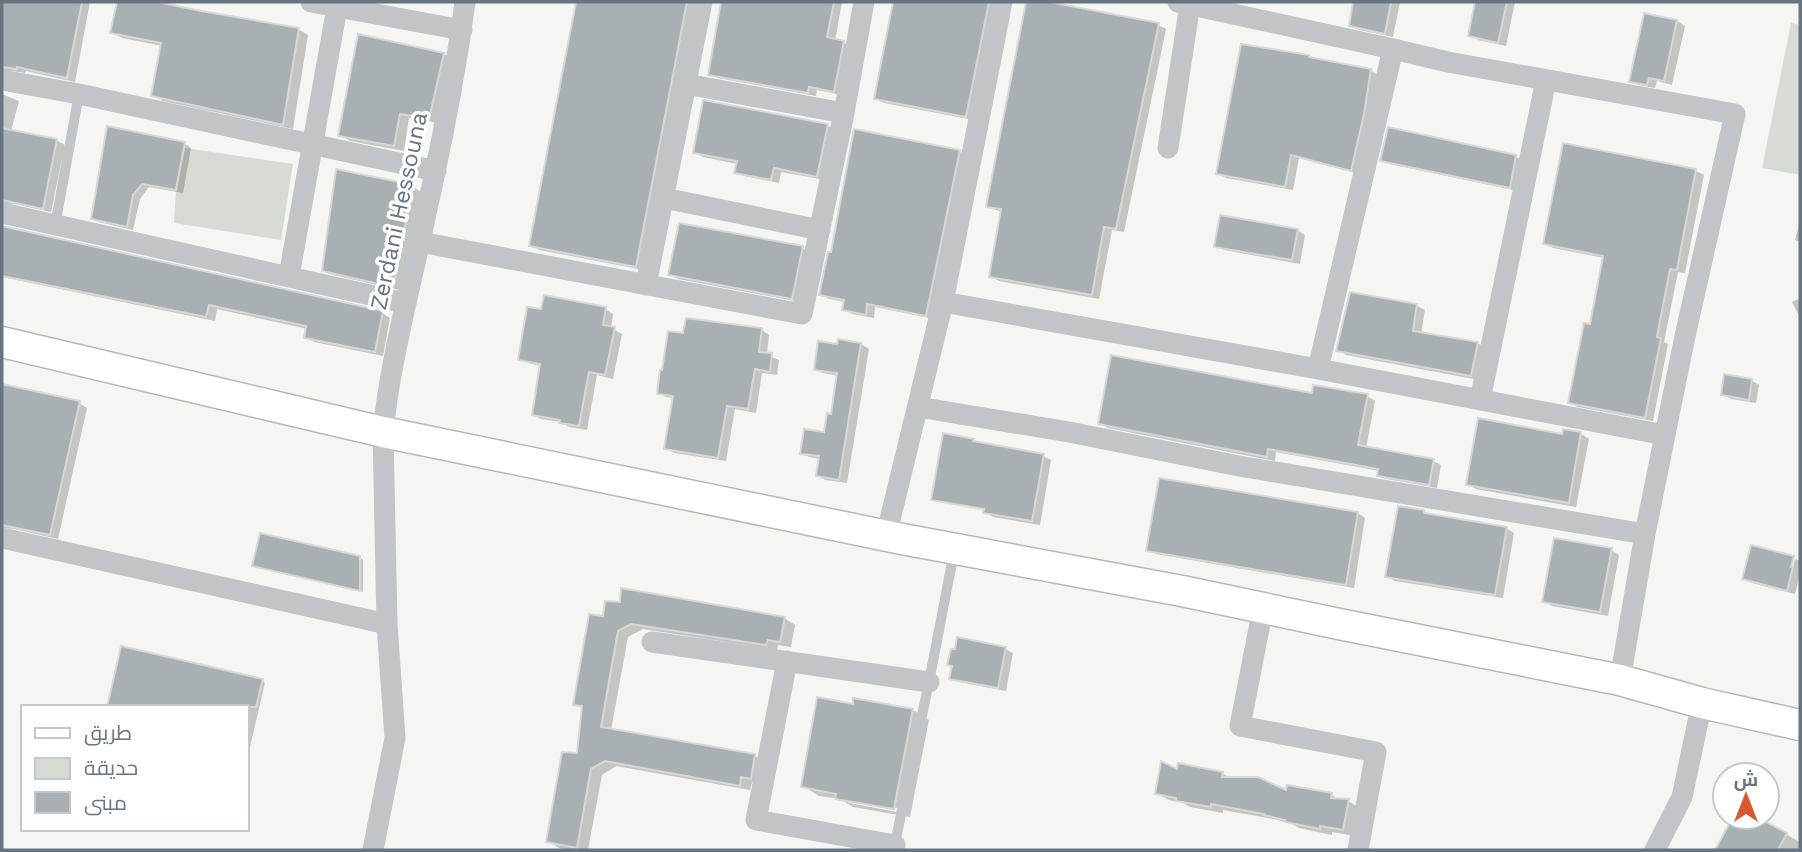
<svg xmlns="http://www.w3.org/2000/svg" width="1802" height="852" font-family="'Work Sans',Cairo,sans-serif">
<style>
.green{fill:#d6dcd3}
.shadow{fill:#0003;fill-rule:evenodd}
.building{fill:#a8b0b4;stroke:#d7d7d5;stroke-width:2}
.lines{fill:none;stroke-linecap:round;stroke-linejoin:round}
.secondary-casing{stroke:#b4b8bc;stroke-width:33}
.lane{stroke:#c1c5c8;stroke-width:10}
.street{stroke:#c1c5c8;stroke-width:21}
.secondary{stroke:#fff;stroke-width:30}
.labels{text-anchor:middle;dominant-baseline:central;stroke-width:7;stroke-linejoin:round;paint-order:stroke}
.street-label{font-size:23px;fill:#667581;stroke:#fff}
</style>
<rect width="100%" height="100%" fill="#f5f5f2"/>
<!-- green -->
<path class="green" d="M1791 23 1800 25V175L1762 168Z
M185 148 293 164 281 240 174 223 176 190Z"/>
<!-- shadow -->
<path class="shadow" d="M2 2H90L75 82 26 71 25 73 13 71 6 72 2 75Z
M118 2H148L298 29 308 35 293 129 163 101 153 95 163 46 122 38 112 32Z
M578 2H696L644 270 539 250 531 245Z
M723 2H842L835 41 843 42 851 47 842 95 817 90 816 96 718 78 710 74Z
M895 2H998L974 120 884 103 876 99Z
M1028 2H1038L1158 25 1166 29 1124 232 1112 230 1099 299 999 281 991 276 1003 212 996 210 988 206Z
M1355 2H1400L1393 37 1359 30 1351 25Z
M1477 2H1515L1506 46 1478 40 1470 35Z
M1645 15 1677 21 1685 26 1672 85 1657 81 1655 88 1639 85 1631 81Z
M444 54 453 60 438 123 409 118 404 151 350 141 340 135Z
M1370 70 1378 75 1359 174 1299 158 1293 190 1226 178 1218 173Z
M2 94 19 101 11 131 56 140 65 145 51 212 15 204H8L2 208Z
M705 103 828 126 835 130 825 180 781 172 779 183 744 176 736 172 738 164 703 157 695 152Z
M185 144 191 148 183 193 149 187 140 199 133 230 99 222 93 218Z
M1564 145 1696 171 1704 175 1685 273 1678 272 1664 342 1668 344 1653 421 1578 407 1570 402 1591 326 1604 258 1553 248 1545 243Z
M959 151 967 156 934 319 875 307 874 318 852 314 844 309 845 302 829 299 821 294Z
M1515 156 1523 161 1518 191 1390 164 1382 160Z
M412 186 421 192 399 290 333 275 324 270Z
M1800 221V242L1795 240Z
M2 228 382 313 390 318 383 356 314 342 306 337 308 329 217 309 215 321 2 277Z
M1297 230 1305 235 1300 264 1224 250 1216 246Z
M802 248 810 253 800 302 678 279 670 275Z
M1351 294 1417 306 1425 310 1421 334 1478 343 1486 348 1479 380 1346 355 1338 350Z
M1800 298V318L1792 302Z
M605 309 613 314 611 328 622 334 613 379 597 375 587 430 569 427 561 422 541 419 533 415 541 366 528 363 520 359 543 311Z
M762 330 769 335 767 355 779 360 777 375 762 373 756 413 735 409 726 461 674 453 666 448 674 398 666 397 659 393 685 335Z
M839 341 861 344 869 349 847 483 825 480 818 475 820 459 809 457 802 453 825 434 832 416 838 376 823 373 815 369 839 346Z
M1751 380 1759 385 1756 403 1731 399 1723 394Z
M2 386 79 403 87 408 58 539 14 529 2 528Z
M1367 396 1375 401 1366 448 1433 461 1441 465 1437 488 1387 479 1379 475 1380 471 1276 452 1275 461 1108 428 1100 423Z
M1565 431 1581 434 1589 439 1576 507 1476 489 1468 484 1564 436Z
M973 440 980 444 1043 456 1051 460 1040 525 993 517 985 511 941 503 992 512 993 509 939 499V502L933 499Z
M1423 512 1430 516 1506 528 1514 533 1503 598 1395 581 1387 576Z
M1358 513 1365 518 1354 588 1156 554 1148 550Z
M1611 550 1619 555 1608 616 1552 606 1544 601Z
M359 557 363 560V592L254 565Z
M1795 559 1800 561 1799 572 1800 574 1795 594 1752 583 1744 579 1791 575Z
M605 618H784L795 625 791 647 778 645 777 650 643 629 628 637 611 730 755 756 765 762 761 784 752 782 750 790 616 766 602 775 588 850H573L559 848 548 841 578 755 584 709 575 704Z
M1005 649 1013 653 1006 691 959 682 951 678Z
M262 681 265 683 247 760V707Z
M854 706 913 710 929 720 910 817 853 807 840 799 819 796 803 786ZM845 799 903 809 902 813 849 803Z
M1179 771 1222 773 1232 779 1288 793 1331 795 1341 800 1348 801 1360 808 1355 836 1332 832V835L1299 828 1292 824 1274 819 1223 810V813L1190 807 1183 803 1169 800 1157 793Z
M1735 817H1754L1800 842V847L1799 850H1717Z"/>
<!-- building -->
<path class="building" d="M2 2H82L67 78 17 67V69L2 67Z
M117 2H158L201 11 299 28 283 125 151 96 161 43 110 33Z
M576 2H687L636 267 529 246Z
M721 2H834L827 37 844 41 834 92 809 87 808 93 708 75Z
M893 2H989L966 117 874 99Z
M1026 2H1049L1159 23 1116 229 1104 227 1092 295 989 277 1001 209 986 207Z
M1353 2H1391L1385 34 1349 26Z
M1475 2H1507L1498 43 1468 36Z
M1644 13 1677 20 1664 81 1649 78 1647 85 1629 82Z
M358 34 444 53 429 119 400 114 394 146 338 136Z
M1241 44 1309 55V57L1371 69 1364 114 1351 171 1291 155 1285 187 1216 174Z
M703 100 828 124 817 177 774 168 771 180 734 173 737 161 693 153Z
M107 126 185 142 176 190 142 184 133 195 127 227 91 219Z
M1388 127 1516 155 1510 188 1380 161Z
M2 128 57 139 43 209 2 200Z
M854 129 960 150 926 316 867 304 866 315 842 310 844 300 819 295 828 252H831Z
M1563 143 1696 169 1677 270 1670 269 1657 337 1661 338 1645 418 1568 403 1584 323 1590 324 1603 256 1543 244Z
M336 169 413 185 394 284 388 286 322 271Z
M1220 215 1298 229 1292 260 1214 247Z
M679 223 803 246 792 299 668 275Z
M2 226 383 311 375 352 304 338 306 326 209 305 206 317 2 276Z
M1350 292 1417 304 1413 331 1478 342 1471 376 1336 351Z
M544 295 606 307 603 325 615 327 605 375 589 372 579 426 559 423 560 420 532 415 540 364 518 360 527 307 541 309Z
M686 318 762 328 759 352 772 353 770 372 755 369 748 409 727 406 718 458 664 449 673 396 657 394 660 370H662L668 331 683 333Z
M838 339 861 343 839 480 816 476 819 456 800 454 804 429 824 432 827 413 831 414 837 373 814 370 818 341 837 344Z
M1111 355 1312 393 1313 385 1368 394 1358 445 1434 459 1429 485 1377 476 1378 469 1268 449 1267 457 1098 424Z
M1724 374 1752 379 1749 400 1721 395Z
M2 384 80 401 50 535 2 525Z
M1478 418 1562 434 1563 429 1581 432 1569 503 1466 485Z
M943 433 974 439 973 441 1044 454 1032 521 983 513 984 509 931 500Z
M1159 478 1358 512 1346 585 1146 551Z
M1398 506 1424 510V513L1507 527 1495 595 1385 577Z
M260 533 360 556V591L252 566Z
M1554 538 1612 548 1600 612 1542 602Z
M1751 545 1794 556 1791 567H1793L1787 591 1742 579Z
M621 588 785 617 780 642 768 640 766 645 631 624 618 631 601 727 755 754 751 779 741 777 740 786 605 761 591 769 577 848 546 842 562 752 577 753 582 706 573 705 589 614 603 616 605 601 620 602Z
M957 637 1006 647 998 688 949 679 952 666 947 665 951 649H955Z
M121 646 263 679 256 707H107Z
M817 697 853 704V698L913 709 894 809 835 799 836 794 801 787Z
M1161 761 1177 769 1178 763 1223 772 1222 777H1258L1286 790 1287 785 1332 793 1331 798 1349 799 1343 830 1320 826V829L1285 822V820L1264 815V814L1211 804V807L1176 801V798L1155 794Z
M1733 817H1757L1787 833 1778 850H1715Z"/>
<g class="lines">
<defs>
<path id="secondary" d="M2 342 383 432 902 539 1182 591 1339 624 1620 680 1702 703 1800 725"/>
</defs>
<!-- secondary casing -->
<use href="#secondary" class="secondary-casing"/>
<!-- lane -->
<path class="lane" d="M55 226 79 94
M894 848 929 682 954 552"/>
<!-- street -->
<path class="street" d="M311 2 462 30
M1393 49 1448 62 1735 114 1685 336 1645 534 1620 680
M2 80 79 94 436 171
M686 84 844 113
M1168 148 1190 4
M664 198 820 230
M2 213 406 303
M420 242 802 314 844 113 864 2
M289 276 338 2
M646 285 702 2
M943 302 1318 369 1393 49 1178 2
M1318 369 1665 435
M1480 400 1546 80
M918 407 1069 432 1239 466 1645 534
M886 536 943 302 1002 2
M2 538 387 624
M1263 608 1240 726 1376 752 1358 850
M652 642 929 682
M787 661 756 820 895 845
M373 850 395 738 387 624 383 432C389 372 404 312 417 254 436 170 454 86 465 2
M1655 850 1682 797 1702 703"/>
<!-- secondary -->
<use href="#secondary" class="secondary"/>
</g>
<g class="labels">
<!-- street labels -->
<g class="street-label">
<text transform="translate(399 211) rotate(-78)">Zerdani Hessouna</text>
</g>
</g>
<!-- border -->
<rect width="1802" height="852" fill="none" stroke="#667581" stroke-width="7"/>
<!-- legend -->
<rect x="21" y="705" width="228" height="126" fill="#ffffff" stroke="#c2c8cd" stroke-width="2"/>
<rect x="35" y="728" width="35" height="10" fill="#ffffff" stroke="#c2c8cd" stroke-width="2"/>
<text x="84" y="740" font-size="21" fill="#667581">طريق</text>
<rect x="35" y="758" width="35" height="21" fill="#d6dcd3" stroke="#c2c8cd" stroke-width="2"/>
<text x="84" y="775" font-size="21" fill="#667581">حديقة</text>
<rect x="35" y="792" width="35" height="21" fill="#a8b0b4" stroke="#c2c8cd" stroke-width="2"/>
<text x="84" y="810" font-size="21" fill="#667581">مبنى</text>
<!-- north arrow -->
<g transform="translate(1746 796)"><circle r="33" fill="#ffffff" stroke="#c2c8cd" stroke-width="2"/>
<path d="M0-5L12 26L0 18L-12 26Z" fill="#d9592f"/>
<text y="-10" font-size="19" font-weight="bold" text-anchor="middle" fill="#667581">ش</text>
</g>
</svg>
